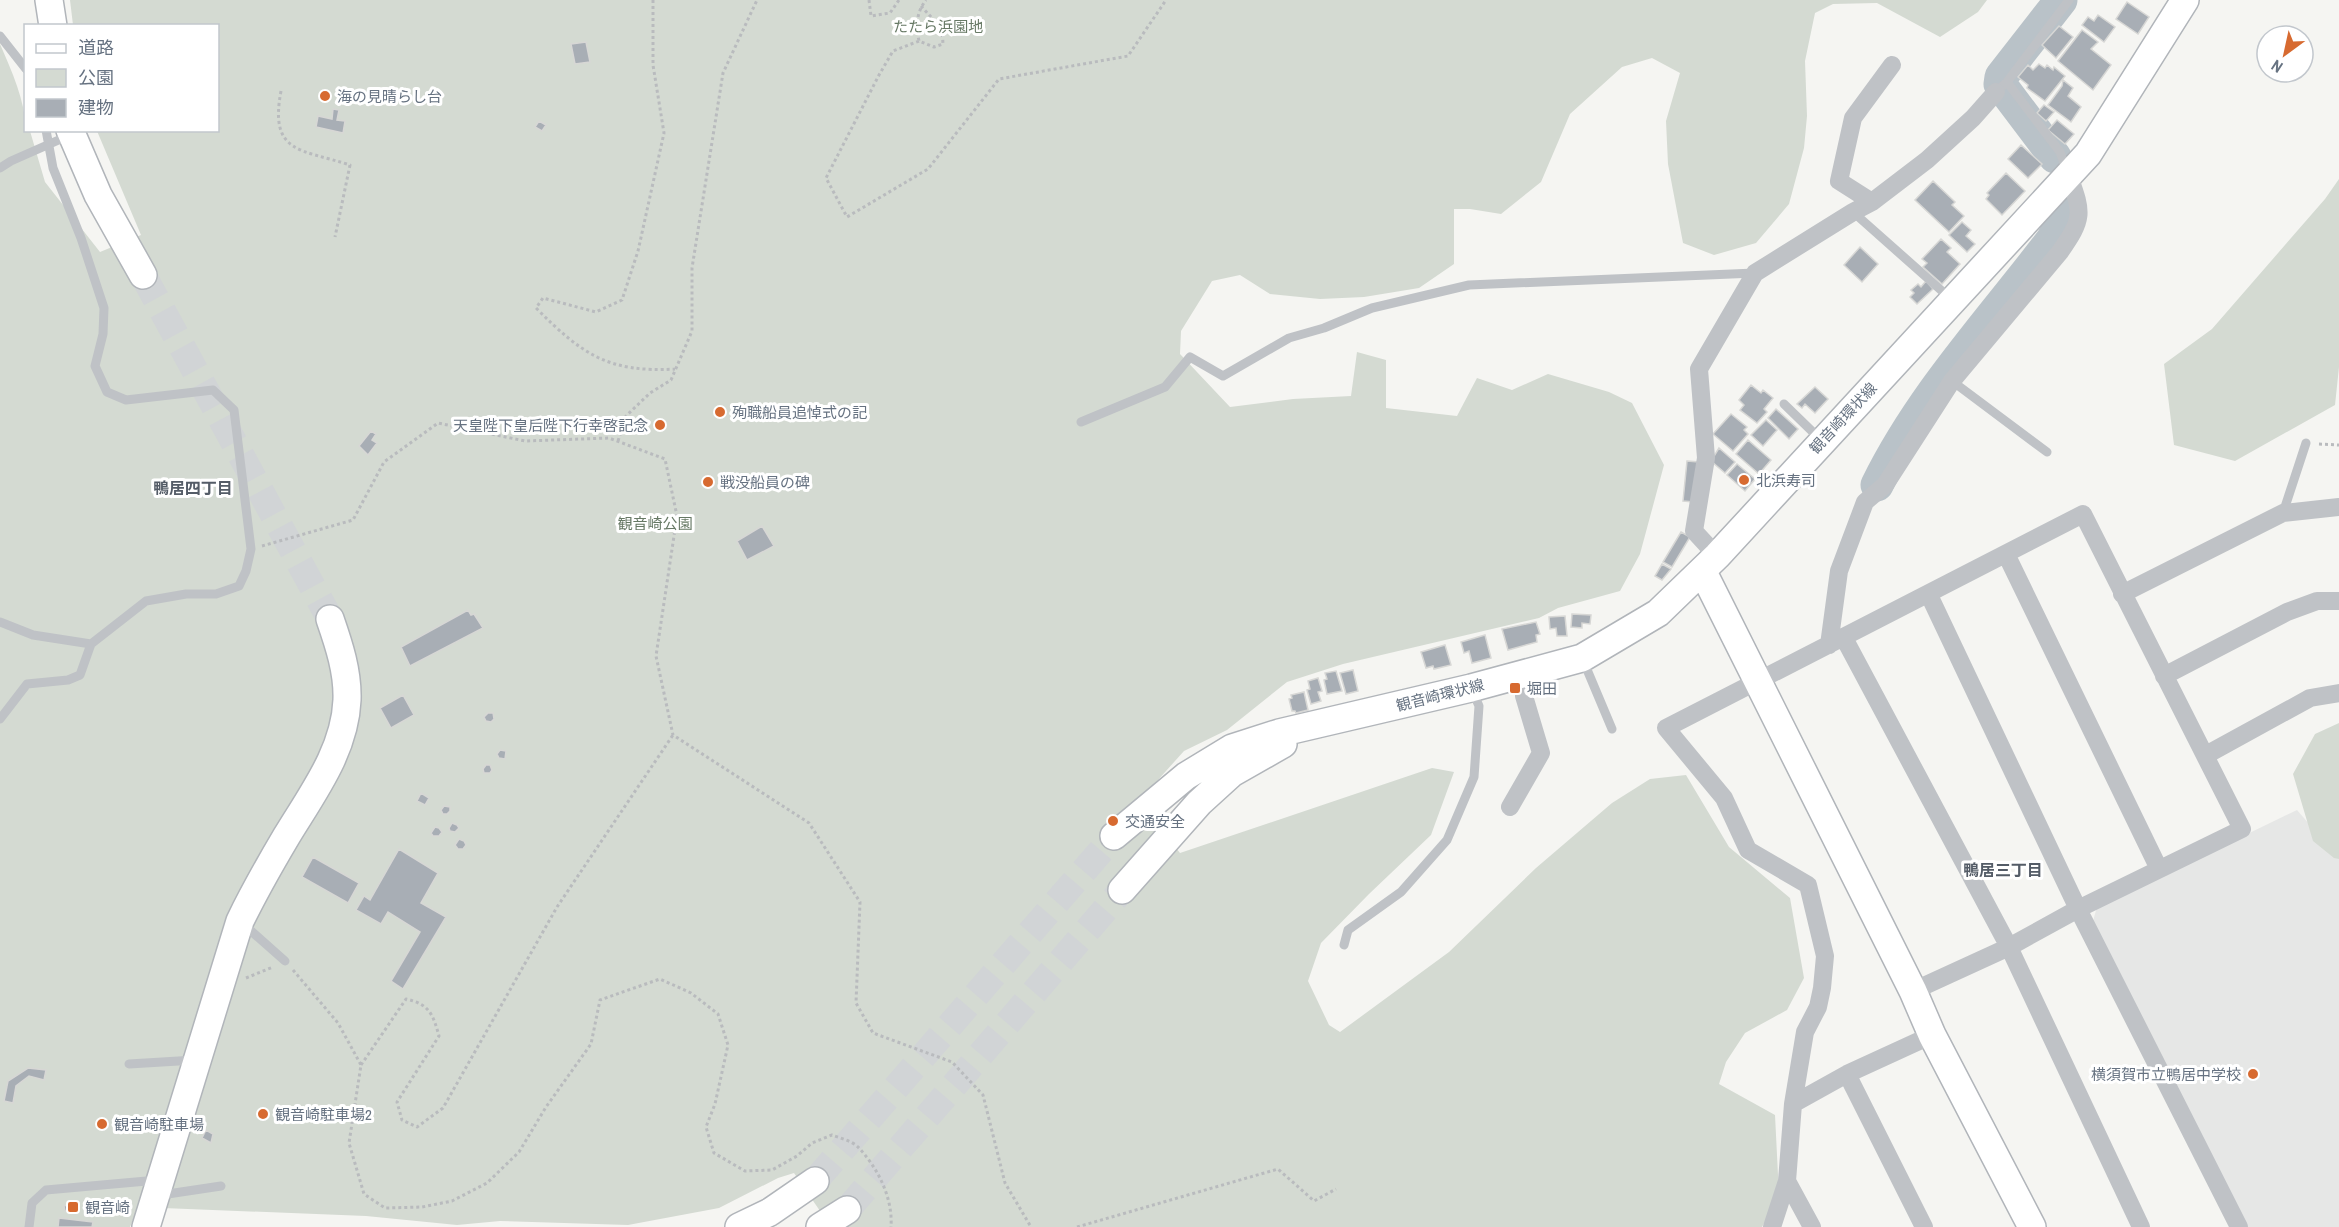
<svg xmlns="http://www.w3.org/2000/svg" width="2339" height="1227" font-family="'Archivo Narrow','Noto Sans JP',sans-serif">
<style>
.built{fill:#e6e7e6}
.green{fill:#d4dad2}
.lines{fill:none;stroke-linecap:round;stroke-linejoin:round}
.river{stroke:#b9c2c8;stroke-width:33}
.building{fill:#a8aeb5;stroke:#d7d7d5;stroke-width:1.5}
.secondary-tunnel{stroke:#d1d4d6;stroke-width:27;stroke-dasharray:27 14;stroke-linecap:butt}
.secondary-casing{stroke:#b1b5ba;stroke-width:30}
.path{stroke:#b9bbbe;stroke-width:3;stroke-dasharray:3 3;stroke-linecap:butt}
.lane{stroke:#bfc2c6;stroke-width:9}
.street{stroke:#bfc2c6;stroke-width:18}
.secondary{stroke:#fff;stroke-width:27}
.poi-dot{fill:#d76a30;stroke:#fff;stroke-width:2}
.labels{text-anchor:middle;dominant-baseline:central;stroke-width:6;stroke-linejoin:round;paint-order:stroke}
.park-label{font-size:15px;fill:#677965;stroke:#fff}
.poi-label{font-size:15px;fill:#667281;stroke:#fff;text-anchor:start}
.street-label{font-size:15px;fill:#667281;stroke:#fff}
.neighbourhood-label{font-size:16px;font-weight:bold;fill:#545c67;stroke:#fff}
</style>
<rect width="100%" height="100%" fill="#f5f5f2"/>
<!-- built -->
<path class="built" d="M2297 810 2329 847 2339 853V1227H2240L2093 921 2097 907Z"/>
<!-- green -->
<path class="green" d="M70 0H1987L1978 12 1940 37 1877 3 1833 4 1815 13 1805 61 1807 116 1804 148 1789 204 1756 243 1714 255 1683 243 1668 164 1666 121 1680 73 1652 58 1622 67 1570 114 1541 182 1501 214 1470 209H1454V264L1419 288 1364 297 1320 299 1270 294 1240 275 1212 281 1181 331 1180 354 1230 407 1293 399 1351 396 1357 352 1386 360V408L1457 416 1477 378 1512 390 1548 374 1609 392 1632 403 1664 465 1640 554 1620 591 1558 608 1539 618 1343 664 1287 682 1227 730 1184 751 1139 801 1180 853 1432 768 1454 772 1431 835 1369 894 1321 943 1308 981 1329 1025 1340 1032 1449 952 1536 868 1612 803 1650 779 1686 775 1729 847 1790 898 1804 978 1787 1010 1745 1033 1726 1062 1719 1084 1775 1115 1779 1195 1762 1227H831L794 1173 778 1178 719 1208 628 1225 500 1221 457 1225 366 1216 138 1207 130 1227H0V44C12 72 25 100 26 130L30 131 45 182 100 252 141 235 97 131 218 130V26L73 25Z
M2339 179V367L2335 405 2235 461 2174 445 2164 364 2212 329 2325 199Z
M2339 723V859L2334 858 2313 841 2293 774 2315 734Z"/>
<g class="lines">
<!-- river -->
<path class="river" d="M2055 157 2000 84 2001 77 2061 0
M1877 485C1921 395 1991 320 2052 240L2065 216V202"/>
</g>
<!-- building -->
<path class="building" d="M2127 2 2149 17 2138 34 2116 19Z
M2098 15 2115 27 2104 42 2082 25 2088 17 2094 21Z
M2059 26 2073 37 2056 58 2042 45Z
M2082 30 2098 42 2091 49 2111 65 2093 90 2058 61Z
M586 42 590 62 575 64 571 44Z
M2039 64 2045 68 2047 65 2053 70 2054 67 2065 76 2045 101 2027 88 2028 85 2018 77 2028 65 2033 70Z
M2063 80 2073 88 2068 96 2081 107 2071 122 2048 105 2062 86Z
M2044 105 2054 112 2046 121 2037 113Z
M333 109 339 110 337 120 345 121 343 133 316 127 318 116 332 119Z
M2057 120 2074 134 2065 144 2048 130Z
M539 121 546 125 542 131 535 127Z
M2021 145 2042 164 2028 178 2008 159Z
M2006 173 2025 191 2002 215 1986 199 1989 195 1987 193Z
M1933 181 1955 202 1952 205 1964 216 1949 232 1915 200Z
M1962 222 1971 230 1966 236 1975 244 1967 252 1949 235Z
M1941 239 1951 248 1947 252 1960 264 1942 284 1923 267 1927 263 1922 259Z
M1860 247 1878 264 1862 282 1844 265Z
M1926 281 1933 289 1917 304 1910 297 1914 293 1911 290 1918 284 1921 287Z
M1751 385 1761 393 1763 390 1773 398 1764 409 1767 412 1757 423 1740 410 1744 405 1739 400Z
M1815 387 1828 399 1815 413 1805 404 1802 408 1797 404Z
M1776 409 1798 429 1789 439 1768 418Z
M1731 414 1747 427 1744 430 1748 434 1733 451 1713 434Z
M1766 420 1777 430 1763 446 1751 435Z
M371 431 376 434 372 440 377 443 368 455 359 446Z
M1748 440 1771 460 1759 474 1736 454Z
M1719 448 1735 462 1725 473 1711 461Z
M1687 461 1699 462 1694 502 1683 501Z
M1737 464 1755 479 1745 491 1727 475Z
M762 526 774 546 747 560 737 541Z
M1681 532 1690 537 1672 567 1663 562Z
M1662 564 1671 569 1662 580 1655 576Z
M468 610 471 615 474 614 483 628 410 666 401 647Z
M1572 614 1591 615 1590 624 1582 623V628L1571 627Z
M1565 616 1567 636H1557L1556 628 1550 629 1549 617Z
M1536 622 1540 634 1536 635 1537 642 1508 650 1502 629Z
M1485 635 1491 658 1472 663 1469 651 1464 653 1461 642Z
M1445 645 1451 665 1434 669 1433 666 1426 668 1421 652Z
M1353 670 1358 691 1346 694 1340 673Z
M1336 671 1342 691 1327 694 1324 680 1327 679 1325 673Z
M1318 678 1322 691 1318 692 1321 701 1311 704 1307 690 1310 689 1308 681Z
M1304 692 1308 710 1296 713 1295 711H1292L1289 699 1292 698 1291 695Z
M403 695 414 715 391 728 380 708Z
M488 713H493L494 719 491 722 486 721 484 717Z
M500 750 506 751 505 759 499 758 497 754Z
M486 765H490L492 770 490 773H484L483 769Z
M421 793 429 798 425 805 417 801Z
M444 806 450 807V811L447 814H443L441 810Z
M452 823 457 825 459 828 455 832 450 831 449 828Z
M435 827 439 828 442 832 439 836H433L431 833Z
M459 839 464 841 466 845 463 849H458L455 845Z
M399 849 438 873 421 903 446 917 403 989 391 981 420 932 388 912 381 924 356 910 364 896 370 900Z
M313 857 359 883 348 903 302 877Z
M28 1068 46 1070 44 1080 29 1076 16 1086 13 1103 4 1101 8 1081Z
M206 1130 213 1134 211 1143 202 1138Z
M99 1199 100 1206 88 1208 87 1202Z
M77 1202 78 1210 65 1211 64 1206Z
M59 1218 93 1222 92 1227H58Z"/>
<g class="lines">
<!-- secondary-tunnel -->
<path class="secondary-tunnel" d="M143 275 330 619
M815 1181 1114 836
M847 1210 1122 890"/>
<defs>
<path id="secondary" d="M49 0 53 26
M70 130 98 195 143 275
M1703 572 1913 991 1932 1035 2032 1227
M1114 836 1186 776 1232 748 1279 733 1471 688 1582 658 1658 613 1717 556 2088 154 2185 0
M1122 890 1199 803 1232 773 1283 744
M146 1227 240 921C254 892 270 864 286 837 312 794 345 751 347 700 348 672 339 645 330 619
M739 1227 770 1212 815 1181
M820 1227 847 1210"/>
</defs>
<!-- secondary casing -->
<use href="#secondary" class="secondary-casing"/>
<!-- path -->
<path class="path" d="M653 0V65L664 133 638 251 622 300 596 312 543 298 536 308C582 354 608 373 675 369
M869 0 871 16 890 13 899 0
M921 6 942 29 943 44 934 47 919 41C916 25 916 13 926 0
M919 41 893 51 879 75 826 178 847 217 928 169 999 79 1128 56 1166 0
M281 91C269 154 301 149 350 165L335 237
M618 441 626 416 650 393 671 380 692 331V268L723 73 757 0
M2319 444 2339 445
M262 546 353 520 384 462 438 423 525 441 609 438 665 459 677 516 656 656 673 735 809 823 860 902 856 1003 873 1033 952 1062 983 1095 1005 1183 1031 1227
M293 970 338 1023 361 1065 349 1143 364 1194 385 1208 422 1207 452 1201 487 1183 519 1152 546 1107 591 1044 600 1000 660 979 691 993 718 1014 728 1045 715 1104 706 1127 714 1153 745 1171 772 1170 797 1156 812 1143 832 1135C840 1138 852 1141 858 1147 878 1168 893 1198 891 1227
M246 978 273 967
M361 1065 406 999C429 1004 433 1014 439 1036L397 1102 402 1120 417 1127 443 1108 557 907 673 735
M1077 1227 1278 1169 1314 1201 1336 1189"/>
<!-- lane -->
<path class="lane" d="M0 36 26 69
M2007 82 2060 152 2067 171
M1996 92 2007 82 2069 0
M0 168 11 161 70 135
M1853 212 1951 299
M1952 381 2047 452
M1784 404 1820 439
M1081 422 1165 387 1190 357 1223 376 1289 338 1324 328 1372 308 1469 285 1755 273
M2283 513 2306 443
M0 622 33 635 91 644
M1583 660 1612 729
M0 719 27 684 68 680 80 675 91 644 146 601 186 594H216L239 586 246 571 251 549 234 410 213 390 126 400 107 392 95 366 103 334 104 308 81 238 53 168 46 130
M242 923 285 961
M1344 945 1348 930 1401 892 1447 840 1474 777 1479 706 1472 690
M129 1064 195 1060
M161 1195 221 1186
M29 1227 32 1203 46 1190 158 1180"/>
<!-- street -->
<path class="street" d="M1872 202 1839 181 1853 118 1892 65
M2006 554 2159 869
M1717 556 1694 531 1706 458 1699 369 1755 273 1853 212 1872 202 1927 160 1973 118 1996 92
M2122 594 2283 513 2339 507
M1929 595 2078 909 2239 1227
M1844 638 2009 947 2141 1227
M1829 645 1839 571 1865 502 1885 485 1952 381 2060 252C2083 219 2083 214 2069 176
M2164 676 2287 612 2317 601H2339
M2206 755 2310 698 2339 693
M1510 807 1541 753 1524 696 1534 684 1529 672
M1847 1074 1924 1227
M1793 1104 1805 1032 1818 1007 1822 988 1825 956 1808 885 1748 850 1724 798 1666 728 2083 514 2242 829 2078 909 2009 947 1913 991
M1787 1181 1812 1227
M1772 1227 1787 1181 1793 1104 1847 1074 1932 1035"/>
<!-- secondary -->
<use href="#secondary" class="secondary"/>
</g>
<!-- markers -->
<g class="poi-dot">
<circle cx="325" cy="96" r="6"/>
<circle cx="720" cy="412" r="6"/>
<circle cx="660" cy="425" r="6"/>
<circle cx="1744" cy="480" r="6"/>
<circle cx="708" cy="482" r="6"/>
<rect x="1509" y="682" width="12" height="12" rx="3"/>
<circle cx="1113" cy="821" r="6"/>
<circle cx="2253" cy="1074" r="6"/>
<circle cx="263" cy="1114" r="6"/>
<circle cx="102" cy="1124" r="6"/>
<rect x="67" y="1201" width="12" height="12" rx="3"/>
</g>
<g class="labels">
<!-- park labels -->
<g class="park-label">
<text x="938" y="26">たたら浜園地</text>
<text x="655" y="523">観音崎公園</text>
</g>
<!-- poi labels -->
<g class="poi-label">
<text x="337" y="96">海の見晴らし台</text>
<text x="732" y="412">殉職船員追悼式の記</text>
<text x="648" y="425" text-anchor="end">天皇陛下皇后陛下行幸啓記念</text>
<text x="1756" y="480">北浜寿司</text>
<text x="720" y="482">戦没船員の碑</text>
<text x="1527" y="688">堀田</text>
<text x="1125" y="821">交通安全</text>
<text x="2241" y="1074" text-anchor="end">横須賀市立鴨居中学校</text>
<text x="275" y="1114">観音崎駐車場2</text>
<text x="114" y="1124">観音崎駐車場</text>
<text x="85" y="1207">観音崎</text>
</g>
<!-- street labels -->
<g class="street-label">
<text transform="translate(1843 418) rotate(-47)">観音崎環状線</text>
<text transform="translate(1440 695) rotate(-14)">観音崎環状線</text>
</g>
<!-- neighbourhood labels -->
<g class="neighbourhood-label">
<text x="193" y="488">鴨居四丁目</text>
<text x="2003" y="870">鴨居三丁目</text>
</g>
</g>
<!-- legend -->
<rect x="24" y="24" width="195" height="108" fill="#ffffff" stroke="#c2c7cd" stroke-width="1.5"/>
<rect x="36" y="44" width="30" height="9" fill="#ffffff" stroke="#c2c7cd" stroke-width="1.5"/>
<text x="78" y="54" font-size="18" fill="#667281">道路</text>
<rect x="36" y="69" width="30" height="18" fill="#d4dad2" stroke="#c2c7cd" stroke-width="1.5"/>
<text x="78" y="84" font-size="18" fill="#667281">公園</text>
<rect x="36" y="99" width="30" height="18" fill="#a8aeb5" stroke="#c2c7cd" stroke-width="1.5"/>
<text x="78" y="114" font-size="18" fill="#667281">建物</text>
<!-- north arrow -->
<g transform="translate(2285 54) rotate(213)"><circle r="28" fill="#ffffff" stroke="#c2c7cd" stroke-width="1.5"/>
<path d="M0-4.5L10 22L0 15L-10 22Z" fill="#d76a30"/>
<text y="-9" font-size="16" font-weight="bold" text-anchor="middle" fill="#667281">N</text>
</g>
</svg>
